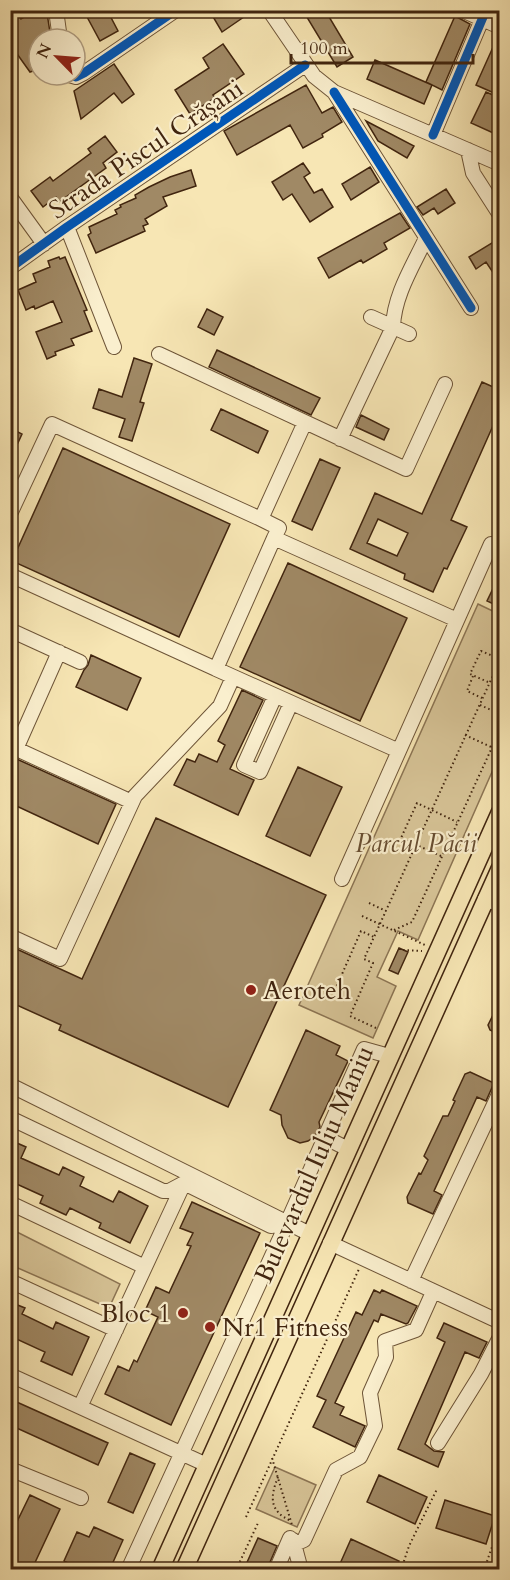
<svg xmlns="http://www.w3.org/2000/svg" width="510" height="1580" font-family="Cardo,serif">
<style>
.green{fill:#d8c598;stroke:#8c7554;stroke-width:1.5}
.building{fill:#a08965;stroke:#41250f;stroke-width:1.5;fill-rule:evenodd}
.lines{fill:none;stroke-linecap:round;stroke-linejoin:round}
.minor-casing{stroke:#6e5538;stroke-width:16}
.major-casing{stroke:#41250f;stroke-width:19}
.path{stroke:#41250f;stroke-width:2;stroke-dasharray:1.5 3;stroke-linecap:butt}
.minor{stroke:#faefce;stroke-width:14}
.major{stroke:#f7e6b4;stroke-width:16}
.cycleway-casing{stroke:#faefce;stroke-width:13}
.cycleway{stroke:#0057b8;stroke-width:9}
.poi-dot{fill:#8f2418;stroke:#faefce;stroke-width:2}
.labels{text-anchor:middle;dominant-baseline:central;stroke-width:4.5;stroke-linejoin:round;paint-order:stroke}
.street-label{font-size:26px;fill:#41250f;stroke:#faefce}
.park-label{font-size:26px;font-style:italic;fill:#674d31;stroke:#faefce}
.poi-label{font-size:26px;fill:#41250f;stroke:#faefce;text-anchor:start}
</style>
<rect width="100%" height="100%" fill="#f7e6b4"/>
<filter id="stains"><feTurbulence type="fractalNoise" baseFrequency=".00333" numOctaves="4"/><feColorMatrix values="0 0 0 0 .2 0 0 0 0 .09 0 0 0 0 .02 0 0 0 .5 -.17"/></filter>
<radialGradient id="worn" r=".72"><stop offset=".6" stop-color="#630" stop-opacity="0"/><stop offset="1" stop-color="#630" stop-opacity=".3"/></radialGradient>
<!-- green -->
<path class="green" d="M478 604 499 614V756L418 940 398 931 377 977 396 986 373 1038 299 1005Z
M11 1229 120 1284 109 1308 11 1265Z
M275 1467 316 1485 297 1527 256 1509Z"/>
<!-- building -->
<path class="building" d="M10 10H18L21 19 35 11 39 16 47 13 51 39H39V69L30 72 10 44Z
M94 10H107L118 31 100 41 86 15Z
M209 10H254L222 32Z
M311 10H325L353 57 337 67 305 14Z
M455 16 470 24 442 90 426 82Z
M498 36 500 81 494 93 476 85Z
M223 44 244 74 213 95 215 98 190 114 175 90 209 68 203 58Z
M375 60 432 85 424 104 367 79Z
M114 64 134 94 122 103 114 93 81 119 74 91Z
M306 85 322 113 333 107 342 122 322 134 323 137 303 148 290 125 237 155 224 131Z
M486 92 500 98V136L471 123Z
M366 121 414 146 407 158 378 141Z
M105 136 117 152 103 163 106 168 59 202 56 197 43 207 31 191 50 177 53 181 91 153 88 149Z
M303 163 310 173 304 177 314 193 322 189 333 207 310 222 292 194 283 200 272 182Z
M370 167 379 182 351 200 342 184Z
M191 170 196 186 163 197 167 206 145 219 148 224 143 226 145 231 96 253 88 235 91 233 89 227 117 214 115 210 121 207 120 205 136 198 135 195 149 187 170 177Z
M446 189 455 203 438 214 434 208 423 215 417 207Z
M400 213 410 228 384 243 387 249 363 263 361 260 329 278 318 258Z
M500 238V283L486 262 476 269 469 257Z
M59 257 60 259 65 257 87 310 84 311 92 331 71 339 74 345 55 352 56 355 47 359 36 332 62 322 53 301 35 309 34 306 26 310 18 290 36 282 33 274 50 267 48 261Z
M207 309 223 317 214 335 198 327Z
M217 350 320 398 311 415 209 367Z
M134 358 152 364 140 402 144 403 132 441 119 437 125 419 93 408 99 389 122 397Z
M482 382 500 390V421L496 419 451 520 467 527 447 569 444 568 433 592 404 579 405 574 350 549 375 493 422 514ZM378 519 408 533 397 556 367 543Z
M221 409 268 431 258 453 211 430Z
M361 415 389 429 384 440 356 427Z
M10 428 22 434 10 460Z
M63 448 230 524 179 637 12 561Z
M320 459 340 468 312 530 292 521Z
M288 563 407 618 360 721 240 667Z
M500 574V607L487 601Z
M91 655 141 678 127 710 76 687 84 670 88 665Z
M242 690 263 700 230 769 254 780 238 815 174 785 187 759 195 762 199 754 217 762 225 745 218 741Z
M10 756 116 804 98 844 10 803Z
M298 767 342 787 310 856 266 836Z
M156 818 326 895 228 1107 59 1030 61 1025 10 1002V946L82 979Z
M399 948 408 952 398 974 389 970Z
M500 1001V1035L490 1030 488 1025Z
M306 1030 340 1046 336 1055 348 1061 319 1122 320 1127 315 1136 308 1141 300 1143 288 1138 282 1125 281 1115 270 1110Z
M470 1072 494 1083 486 1101 477 1097 434 1191 442 1195 433 1214 408 1203 407 1197 419 1173 421 1174 428 1160 424 1156 443 1116H448L455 1101 453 1100 465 1074Z
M10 1140 26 1147 21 1158 59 1175 63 1167 84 1177 80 1186 113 1202 119 1191 148 1206 130 1243 99 1228 101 1223 70 1208 66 1215 40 1203 43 1196 10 1181Z
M192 1202 260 1233 171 1425 105 1394 118 1366 129 1371 134 1360 137 1362 158 1317 145 1311 156 1287 169 1293 191 1246 187 1245 193 1233 180 1228Z
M374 1290 380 1293 382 1290 417 1306 408 1323 406 1324 381 1314 378 1322 374 1320 335 1403 344 1407 340 1415 365 1426 355 1447 313 1427 326 1400 317 1396 356 1312 362 1315Z
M10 1302 25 1308 22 1314 53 1329 56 1322 89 1337 72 1375 41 1361 45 1352 10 1336Z
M444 1323 487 1342 479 1358 465 1352 425 1444 434 1451 444 1452 438 1467 398 1449 445 1342 437 1338Z
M10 1399 108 1443 98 1465 10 1425Z
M130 1453 155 1464 133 1513 108 1502Z
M379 1475 427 1497 415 1524 367 1502Z
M30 1495 60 1509 32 1569H10V1536Z
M445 1500 495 1516 486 1544 436 1528Z
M94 1527 123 1540 110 1569H74L76 1567 64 1561 77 1532 89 1537Z
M258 1538 277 1546 267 1569H244Z
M351 1539 399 1561 395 1569H347L339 1566Z"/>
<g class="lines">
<defs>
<path id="minor" d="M56 10 60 39
M269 10 314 76 334 92 500 164
M462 10 500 27
M69 75 76 77 84 73 176 10
M334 92 471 308
M433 135 486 10
M468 150 473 173 500 215
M10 197 44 244
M67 227 114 347
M10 268 67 227 305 65
M371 317 409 334
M159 354 305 422
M340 439 393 327C394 295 413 266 426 238
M10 514 52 424 261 519 305 422 406 469 445 384
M259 518 279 528 274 538
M10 575 216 669
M10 630 80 662
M275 696 244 765 260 772 291 703
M10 746 132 802
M16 749 59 652
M399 751 216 669 274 538 457 620
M342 879 491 544 500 548
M485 899 500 905
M10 936 60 959 135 796 220 706 233 677
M10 1085 310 1234
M10 1118 163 1191H169L184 1183
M324 1137 348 1149
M184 1183 271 1226 287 1223
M10 1203 145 1267
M330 1243 500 1322
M10 1281 116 1330
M411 1281 500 1092
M10 1375 207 1465
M80 1407 184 1183
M438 1443 481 1374 500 1337
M10 1469 81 1498
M293 1540 301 1570
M295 1544 304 1540 336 1470 360 1457 375 1426 370 1393 386 1357 385 1341 416 1330 433 1292
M128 1570 287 1223 364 1049 389 1056
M276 1570 290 1538"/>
<path id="major" d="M160 1570 500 812
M184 1570 500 868"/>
</defs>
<!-- minor casing -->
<use href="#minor" class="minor-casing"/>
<!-- major casing -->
<use href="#major" class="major-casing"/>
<!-- path -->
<path class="path" d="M473 676 467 691 482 698
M488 682 470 674 481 651 500 659
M480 705 500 714
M465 735 500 751
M495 798 500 787
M441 856 401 838 417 803 457 822
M369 903 386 911
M362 916 425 945
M394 930 412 922 500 730
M403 950 422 951
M335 990 361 931 374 937
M376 1028 350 1016 373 963 364 959 500 660
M272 1458 292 1525
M278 1477C270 1497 269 1511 291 1521
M246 1517 359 1269
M236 1570 258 1523
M401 1570 409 1546 437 1489
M484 1570 500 1524"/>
<!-- minor -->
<use href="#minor" class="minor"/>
<!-- major -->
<use href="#major" class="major"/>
<defs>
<path id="cycleway" d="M69 75 76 77 84 73 176 10
M334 92 471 308
M433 135 486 10
M10 268 67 227 305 65"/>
</defs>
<!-- cycleway casing -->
<use href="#cycleway" class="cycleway-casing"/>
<!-- cycleway -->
<use href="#cycleway" class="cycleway"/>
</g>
<!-- markers -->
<g class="poi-dot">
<circle cx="251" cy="990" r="6"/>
<circle cx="183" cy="1313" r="6"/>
<circle cx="210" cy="1327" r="6"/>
</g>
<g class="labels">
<!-- street labels -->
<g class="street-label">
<text transform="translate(146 149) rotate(-34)">Strada Piscul Crășani</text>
<text transform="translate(314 1164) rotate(-66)">Bulevardul Iuliu Maniu</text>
</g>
<!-- park labels -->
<g class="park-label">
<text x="416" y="843">Parcul Păcii</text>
</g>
<!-- poi labels -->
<g class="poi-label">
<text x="263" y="990">Aeroteh</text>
<text x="171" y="1313" text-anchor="end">Bloc 1</text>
<text x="222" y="1327">Nr1 Fitness</text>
</g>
</g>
<!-- margin -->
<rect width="510" height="1580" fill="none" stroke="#f7e6b4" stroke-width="36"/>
<rect x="12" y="12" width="486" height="1556" fill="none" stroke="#41250f" stroke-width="3"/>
<rect x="18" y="18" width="474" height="1544" fill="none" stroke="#41250f" stroke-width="1.5"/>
<!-- north arrow -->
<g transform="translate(57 57) rotate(295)"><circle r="28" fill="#faefce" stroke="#b09e82" stroke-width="1.5"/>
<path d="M0-4.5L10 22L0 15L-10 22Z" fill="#8f2418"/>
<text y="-9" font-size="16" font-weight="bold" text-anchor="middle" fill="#41250f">N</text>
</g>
<!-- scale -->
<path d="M291 54v9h182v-9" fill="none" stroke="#41250f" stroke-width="3"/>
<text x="300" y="54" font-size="18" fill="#41250f" stroke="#faefce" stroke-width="4.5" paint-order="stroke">100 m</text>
<rect width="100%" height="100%" filter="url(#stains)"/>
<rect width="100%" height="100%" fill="url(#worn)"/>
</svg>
